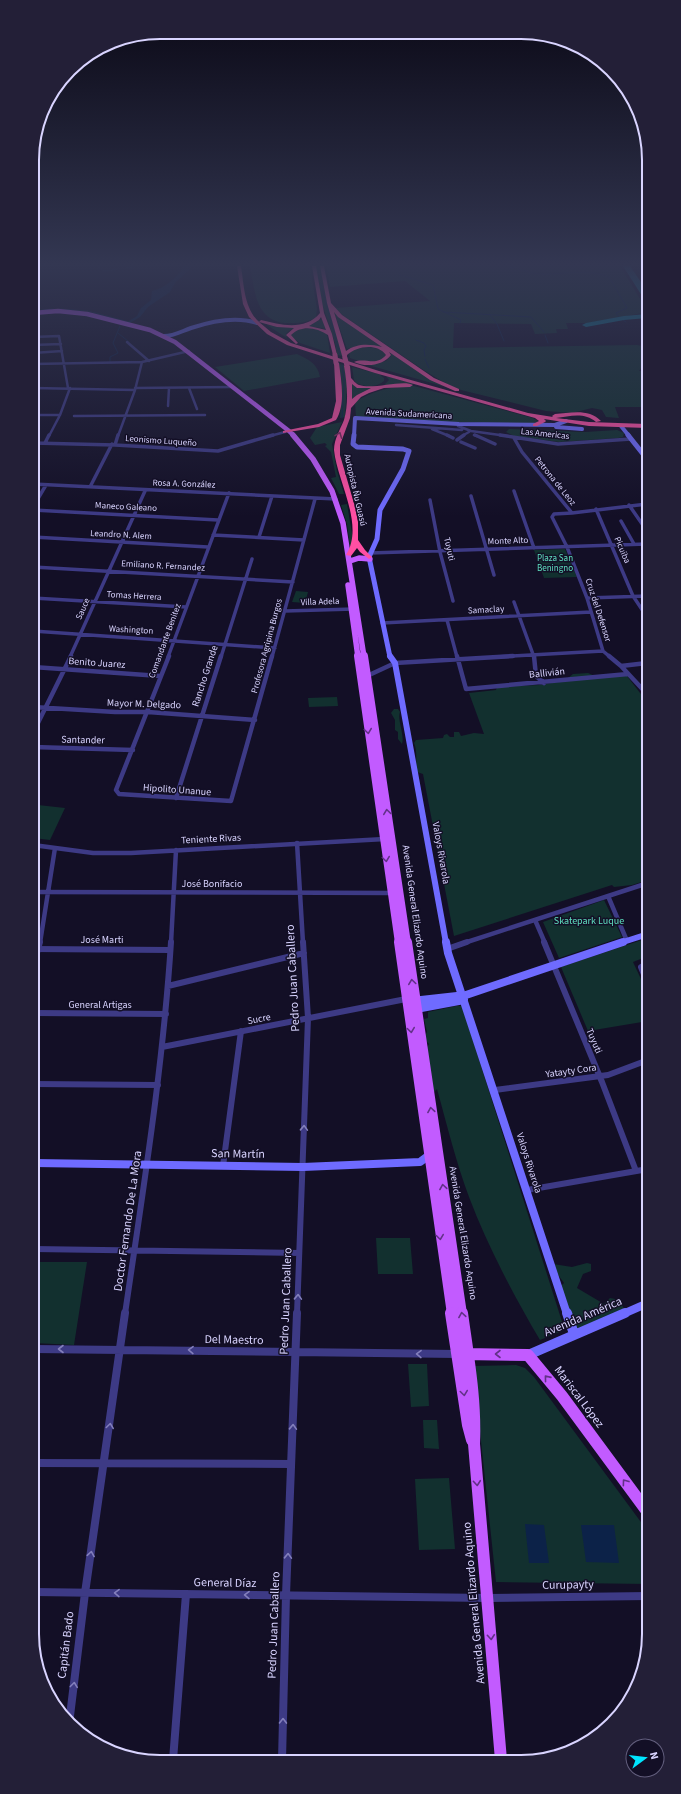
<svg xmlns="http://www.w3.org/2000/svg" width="681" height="1794" font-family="'Source Sans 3',sans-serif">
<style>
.green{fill:#12302f}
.water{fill:#0c2248}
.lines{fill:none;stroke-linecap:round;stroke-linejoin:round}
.stream{stroke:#0c2248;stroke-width:1}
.taxiway{fill:#0a7a92;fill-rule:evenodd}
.street-far4{stroke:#3d3a85;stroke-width:2.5}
.street-far3{stroke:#3d3a85;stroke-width:3.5}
.street-far2{stroke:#3d3a85;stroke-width:4.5}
.street-far1{stroke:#3d3a85;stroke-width:6}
.street{stroke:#3d3a85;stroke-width:8}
.secondary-far4{stroke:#6f6bff;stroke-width:4}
.secondary-far3{stroke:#6f6bff;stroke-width:5}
.secondary-far2{stroke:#6f6bff;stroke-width:6}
.secondary-far1{stroke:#6f6bff;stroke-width:8}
.secondary{stroke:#6f6bff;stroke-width:10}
.primary-far4{stroke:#c25bff;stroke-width:4.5}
.primary-far3{stroke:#c25bff;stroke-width:5.5}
.primary-far2{stroke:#c25bff;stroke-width:8}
.primary-far1{stroke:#c25bff;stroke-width:10}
.primary{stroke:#c25bff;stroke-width:12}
.highway{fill:#ff4fa3;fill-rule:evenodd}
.highway-bridge{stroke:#ff4fa3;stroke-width:5}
.oneway{stroke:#7d2c5e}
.oneway2{stroke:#623188}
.oneway3{stroke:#837fbc}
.labels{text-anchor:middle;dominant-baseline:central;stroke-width:3;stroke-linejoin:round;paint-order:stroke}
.far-street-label{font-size:9px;fill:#d9d4ff;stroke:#130f26}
.far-park-label{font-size:9px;fill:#5fe0c0;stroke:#130f26}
.street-label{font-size:10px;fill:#d9d4ff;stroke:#130f26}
.park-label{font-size:10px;fill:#5fe0c0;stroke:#130f26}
.near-street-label{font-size:12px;fill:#d9d4ff;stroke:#130f26}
.rim{fill:none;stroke:#d9d4ff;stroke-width:2}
</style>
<rect width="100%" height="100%" fill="#130f26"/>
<!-- green -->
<path class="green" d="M250 266H310L317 309 316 317C310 322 300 323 292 323 256 325 255 293 250 266Z
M316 266H320L327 303 343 356 337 355 335 343 322 303Z
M326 266H620L645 307V310L643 313 588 323H566L568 329H556L557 333 535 334 531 324 454 323 453 348 637 345 647 347V367H642L639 371H647V418L642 407H615L619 418 606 417 602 410 592 408 572 413 546 411 461 390 445 383 425 371 344 316 335 308 430 301 405 281 330 287Z
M334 312 432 380 446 387 368 365 386 361 391 356V353C382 344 358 345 347 349Z
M322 319 326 329C314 327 295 323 286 334L287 338 267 325 307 326Z
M311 328 321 330 327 334 330 353 300 343 291 337 290 334 301 329Z
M368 347 379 349 387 355C380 367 360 362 350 358L349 352 357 348Z
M297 354C308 359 318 364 320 377L244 391 215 367Z
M339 364 344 365 347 383 345 417 340 418 342 384Z
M352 367 379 374 384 378V381C376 388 365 387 356 383L354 380Z
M386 376 417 384 384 386 351 401 352 384 360 387 383 386 389 380Z
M406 386H414L533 418 539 422 534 423 454 422 356 417 355 402C372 391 387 388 406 386Z
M342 422 332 444 337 471 344 494H339L331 478 336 477 331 452 325 446 327 445 325 443 315 445 310 438 317 427Z
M509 429 585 432 617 430 624 433 623 437 618 438 559 442 514 436 506 432Z
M347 504 353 539 350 548 347 524 341 505Z
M565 549 577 577 544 578 534 550Z
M296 591 308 592 305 603 292 602Z
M588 673 595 676H627L647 702 648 880 632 885 614 887 612 885 454 936 423 774 417 772C415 762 418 752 414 743L416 740 443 738 444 735 447 734 450 737H454V732H459L461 736 474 733 484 734 469 693 496 690 497 687 539 685 564 681 573 674Z
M337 697 338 706 309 707 308 698Z
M394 709H398L400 712C397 720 405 735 402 744L398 739V732L395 730V720L391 713Z
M38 805 65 808 50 840 33 838V816Z
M604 900 622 937 559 958 543 922Z
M648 938V956L633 962 648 994V1021L588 1031 561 967Z
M456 1006H462L564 1328 562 1331 540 1340C513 1294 488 1247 469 1197 456 1162 447 1125 437 1089L433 1093 426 1049 429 1044 423 1038 427 1032 424 1019 428 1018V1012Z
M376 1238H410L413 1274H378Z
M34 1262H87L74 1345 34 1343Z
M587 1263 591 1264V1271L583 1274 577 1288 604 1304 610 1298 615 1299 617 1304 621 1302 624 1309 589 1329 576 1328 559 1285H562L564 1283 556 1272 553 1264 572 1267Z
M408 1364H427L429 1406 411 1407Z
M516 1365 525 1368 534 1377 649 1533V1584L496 1582 473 1366Z
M423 1420H437L439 1449 424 1448Z
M449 1478 455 1549 419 1550 415 1479Z"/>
<!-- water -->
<path class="water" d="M184 266H193L175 283 170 292 148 307 140 317 130 323 127 322 137 316 141 308 151 300 152 291C165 288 178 277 184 266Z
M525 1524 544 1525 549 1563H529Z
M581 1525H614L619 1563 586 1562Z"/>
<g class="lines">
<!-- stream -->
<path class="stream" d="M98 266 103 271 134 267
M340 266 342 269
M395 266 400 275 433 285 438 309 461 320 460 323
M509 266C520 269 531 274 542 274 565 275 589 267 610 278
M140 267 156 266
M611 280 627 308 616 313 618 316
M321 284 340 355
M60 309 88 311 129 322
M42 310 53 309
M443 312 531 317 544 332
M490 315 497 324 504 341
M623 320 626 322
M118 333 129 342
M545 335 548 343
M416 340 424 343 426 346 424 350 425 356
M425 359 429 368
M110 362V357L118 353 113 343 120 326
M342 365 344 381 342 418"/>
<!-- taxiway -->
<path class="taxiway" d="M623 266H630L647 291V299H644Z
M647 314V318L624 320 586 327 582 325 586 323 624 316Z"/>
<!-- street-far4 -->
<path class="street-far4" d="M33 337 59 336 68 388
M127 342 149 361
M33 345 61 344
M33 353 62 351
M33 364 142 362 189 351
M33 388 135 390
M135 388 232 387
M189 388 197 409
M168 406 169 388
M33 415H60
M74 416 205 415
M396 425 462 430
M458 426 471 431 507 436
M432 429 449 436
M474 435 477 436
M49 436 60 415 70 388
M118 436 135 390 142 362
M270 436 285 432
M462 436 469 432"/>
<!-- street-far3 -->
<path class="street-far3" d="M447 435 453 438
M475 435 495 444
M500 435 558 444 631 439
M514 438 522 452 572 513 647 504
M457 440 464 435
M461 442 475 448
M33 443 115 445 218 451 273 435
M45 443 49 435
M115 445 118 435
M33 484 336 499
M90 487 112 444
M514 491 534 548
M471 496 494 575
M430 500 440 552 453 601
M629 505 647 531
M33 507 46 485
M596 509 633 596 647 617
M33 510 218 520
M572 513 554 514 552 517 567 547 587 598 603 651 610 657
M621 521 634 544
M213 535 304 540
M33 537 208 547
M259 537 272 496
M370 553 647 544
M33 567 293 582
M33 598 186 607
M587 598 647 596
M514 602 534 657
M285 611 354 609
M447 620 457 657
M382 623 591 612
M33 631 275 648
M70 657 145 491
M168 657 229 493
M221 657 252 559
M272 657 315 499
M496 657 603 651"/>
<!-- street-far2 -->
<path class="street-far2" d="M169 656 116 790 119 794 231 801 272 656
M457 656 466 689 628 674
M534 656 536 676 544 683
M609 656 621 666 647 694
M621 666 647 663
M33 667 160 676
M367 676 395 663 513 656
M33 707 115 712H148L255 720
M33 733 71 656
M33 747 133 750
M176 798 221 656
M297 843 303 943
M33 845 93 853H131L385 839
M33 892 391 893
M608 896 627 941
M535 920 545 943
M40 943 55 848
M171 943 176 850
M464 943 648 883"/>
<!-- street-far1 -->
<path class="street-far1" d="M544 942 602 1082 636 1171
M33 949 170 950
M447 949 467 942
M648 963 641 967 648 984
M33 968 40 942
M168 986 304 953
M34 1013 166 1014
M162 1047 406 999
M34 1084 158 1085
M495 1090 608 1075 648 1060
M223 1166 241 1031
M527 1190 648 1169
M34 1249 299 1253
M125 1314C143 1190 163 1067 171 942
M297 1314 308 1018 303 942"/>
<!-- street -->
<path class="street" d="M34 1349 457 1354
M34 1463 291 1464
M34 1592 488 1598 649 1596
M69 1724 85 1593 125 1313
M173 1760 186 1594
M282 1760 286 1595 297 1313"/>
<!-- secondary-far4 -->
<path class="secondary-far4" d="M164 336C174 336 182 331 191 328 212 321 236 316 257 323
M621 426 629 436
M556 427 582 429
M354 436 355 418 459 424 555 425 566 421"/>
<!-- secondary-far3 -->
<path class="secondary-far3" d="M354 435 353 444 357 447 403 449 409 451 403 469 380 510 377 539 369 557 390 657
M628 435 647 459"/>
<!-- secondary-far2 -->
<path class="secondary-far2" d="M390 656 395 663 446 943
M620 943 648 934"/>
<!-- secondary-far1 -->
<path class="secondary-far1" d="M446 942 448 953 567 1314
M412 1001 466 995 623 942
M414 1007 416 1009 464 1000V996
M34 1163 303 1167 420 1162 432 1153
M623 1314 648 1303"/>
<!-- secondary -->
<path class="secondary" d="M567 1313 574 1334
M528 1355 625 1313"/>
<!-- primary-far4 -->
<path class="primary-far4" d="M33 313 58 311 87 314 150 330 175 342 289 431 294 436"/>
<!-- primary-far3 -->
<path class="primary-far3" d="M293 435 313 459 332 491 343 523 364 657
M350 561 359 558 370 559
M348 585 358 657"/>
<!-- primary-far2 -->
<path class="primary-far2" d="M358 656 399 943
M364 656 407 943"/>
<!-- primary-far1 -->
<path class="primary-far1" d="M399 942 452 1314
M407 942 462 1314"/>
<!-- primary -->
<path class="primary" d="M451 1313 468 1425 472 1440
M462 1313C468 1357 476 1400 474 1444L501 1760
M464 1354 528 1355 562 1396 649 1514"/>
<!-- highway -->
<path class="highway" d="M237 266H241C244 285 244 308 259 322L261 320C281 325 305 331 320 313L312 266H316L324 313 332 334 337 355 335 356 333 355 328 335C316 327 301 325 291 335L298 343 296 344 286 335 294 328 277 327 259 322 271 332 291 343 379 371 528 413 553 417 552 416 555 414C570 413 589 408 601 421L596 422C585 412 570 416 556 418L589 422 647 424V428L589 426 544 419 546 421 545 422 537 426H533V424L539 421 535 418 375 373 287 345 267 334 249 317 243 304ZM321 317 326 330 309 326 319 320Z
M320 266H324L331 303 342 315 434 378 459 389V391H455L430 380 389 352 391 355C384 365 366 368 354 362 365 357 376 367 386 355 377 343 357 346 347 355V359H343L327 303ZM334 312 338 317 382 347C370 344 357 343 346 351Z
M334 362 339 363C341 380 346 404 336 420L319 427 283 433V431L318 424 332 418 336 401Z
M347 364 350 366 351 378C353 380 356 384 359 385 373 390 403 379 413 385L410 387 384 388 369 393 361 397 351 408 350 418 340 445V455L355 507 358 522V540L365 550 372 557 369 559 360 552 357 548 351 556 346 555C365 525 337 481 334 450 334 439 340 430 344 420 349 403 347 383 344 366ZM352 384 357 388H371L357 395 352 399Z"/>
<!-- highway-bridge -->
<path class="highway-bridge" d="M335 355 336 363
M345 358 347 366"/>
</g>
<!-- one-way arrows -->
<defs><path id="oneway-chevron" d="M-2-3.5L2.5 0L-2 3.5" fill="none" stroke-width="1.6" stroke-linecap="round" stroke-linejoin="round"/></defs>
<use class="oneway" href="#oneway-chevron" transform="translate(339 435) rotate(-69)"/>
<g class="oneway2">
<use href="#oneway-chevron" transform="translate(368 731) rotate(82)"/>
<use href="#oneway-chevron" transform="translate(387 812) rotate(-98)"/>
<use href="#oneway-chevron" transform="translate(386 859) rotate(82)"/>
<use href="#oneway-chevron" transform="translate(412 982) rotate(-98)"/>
<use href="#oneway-chevron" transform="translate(411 1030) rotate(82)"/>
<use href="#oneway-chevron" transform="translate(431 1110) rotate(-99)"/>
<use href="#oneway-chevron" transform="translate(443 1187) rotate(-99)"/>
<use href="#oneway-chevron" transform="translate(440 1237) rotate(82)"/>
<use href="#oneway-chevron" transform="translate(462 1315) rotate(-99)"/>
<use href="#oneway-chevron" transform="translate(498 1354) rotate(-180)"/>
<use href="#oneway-chevron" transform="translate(547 1378) rotate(-129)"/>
<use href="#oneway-chevron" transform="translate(464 1393) rotate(82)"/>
<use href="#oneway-chevron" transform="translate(625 1482) rotate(-126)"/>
<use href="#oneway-chevron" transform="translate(477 1483) rotate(85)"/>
<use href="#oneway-chevron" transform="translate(491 1637) rotate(85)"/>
</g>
<g class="oneway3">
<use href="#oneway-chevron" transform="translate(304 1128) rotate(-88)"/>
<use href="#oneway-chevron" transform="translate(298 1297) rotate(-88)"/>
<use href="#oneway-chevron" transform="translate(61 1349) rotate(-180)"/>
<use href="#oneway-chevron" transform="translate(191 1350) rotate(-179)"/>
<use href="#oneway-chevron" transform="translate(419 1354) rotate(-179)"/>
<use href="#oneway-chevron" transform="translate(110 1426) rotate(-82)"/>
<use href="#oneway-chevron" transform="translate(293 1427) rotate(-88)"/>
<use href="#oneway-chevron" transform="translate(91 1554) rotate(-81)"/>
<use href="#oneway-chevron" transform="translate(288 1556) rotate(-88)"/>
<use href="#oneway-chevron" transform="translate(117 1593) rotate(-179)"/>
<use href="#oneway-chevron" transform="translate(247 1595) rotate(-179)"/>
<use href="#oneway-chevron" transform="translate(74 1685) rotate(-83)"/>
<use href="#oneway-chevron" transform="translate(283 1721) rotate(-89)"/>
</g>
<!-- sky -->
<linearGradient id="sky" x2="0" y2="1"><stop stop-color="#0a0815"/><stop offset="0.51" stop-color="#333752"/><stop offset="1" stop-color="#333752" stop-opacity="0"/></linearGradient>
<rect width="681" height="517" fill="url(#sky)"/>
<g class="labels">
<!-- far-street labels -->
<g class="far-street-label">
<text transform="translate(409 414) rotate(3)">Avenida Sudamericana</text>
<text transform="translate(545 434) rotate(6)">Las Americas</text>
<text transform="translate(161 441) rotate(4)">Leonismo Luqueño</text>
<text transform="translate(555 481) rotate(51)">Petrona de Leoz</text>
<text transform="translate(184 484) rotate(2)">Rosa A. González</text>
<text transform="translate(355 490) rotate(77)">Autopista Ñu Guasú</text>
<text transform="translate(126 507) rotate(3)">Maneco Galeano</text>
<text transform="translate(121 535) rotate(3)">Leandro N. Alem</text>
<text transform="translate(508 541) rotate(-2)">Monte Alto</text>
<text transform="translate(449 549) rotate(77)">Tuyuti</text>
<text transform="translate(622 550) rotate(67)">Picuiba</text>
<text transform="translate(163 566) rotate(3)">Emiliano R. Fernandez</text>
<text transform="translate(134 596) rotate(3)">Tomas Herrera</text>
<text transform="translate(320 602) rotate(-2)">Villa Adela</text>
<text transform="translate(83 609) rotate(-66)">Sauce</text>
<text transform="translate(486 610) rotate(-3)">Samaclay</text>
<text transform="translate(598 610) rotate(72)">Cruz del Defensor</text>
<text transform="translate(131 630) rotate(3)">Washington</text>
<text transform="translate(165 641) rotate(-70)">Comandante Benitez</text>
<text transform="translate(267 646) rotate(-75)">Profesora Agripina Burgos</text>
</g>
<!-- far-park labels -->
<g class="far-park-label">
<text x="555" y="558">Plaza San<tspan x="555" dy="10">Beningno</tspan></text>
</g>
<!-- street labels -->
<g class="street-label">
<text transform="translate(97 663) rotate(4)">Benito Juarez</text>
<text transform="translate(547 673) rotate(-6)">Ballivián</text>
<text transform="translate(205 676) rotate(-72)">Rancho Grande</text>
<text transform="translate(144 704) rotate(2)">Mayor M. Delgado</text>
<text transform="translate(83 740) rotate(1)">Santander</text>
<text transform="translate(177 790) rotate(4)">Hipolito Unanue</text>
<text transform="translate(211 839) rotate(-3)">Teniente Rivas</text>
<text transform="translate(441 853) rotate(80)">Valoys Rivarola</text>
<text x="212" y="884">José Bonifacio</text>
<text transform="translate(415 912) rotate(82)">Avenida General Elizardo Aquino</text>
<text x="102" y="940">José Marti</text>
<text x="100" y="1005">General Artigas</text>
<text transform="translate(259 1019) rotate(-11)">Sucre</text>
<text transform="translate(594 1041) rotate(67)">Tuyuti</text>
<text transform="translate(571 1071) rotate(-8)">Yatayty Cora</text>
<text transform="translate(529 1163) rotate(72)">Valoys Rivarola</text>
<text transform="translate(463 1233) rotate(81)">Avenida General Elizardo Aquino</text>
</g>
<!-- park labels -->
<g class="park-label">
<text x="589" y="921">Skatepark Luque</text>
</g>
<!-- near-street labels -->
<g class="near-street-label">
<text transform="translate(293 978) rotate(-93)">Pedro Juan Caballero</text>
<text transform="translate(238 1154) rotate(1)">San Martín</text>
<text transform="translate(128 1221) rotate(-82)">Doctor Fernando De La Mora</text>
<text transform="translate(286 1301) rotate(-88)">Pedro Juan Caballero</text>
<text transform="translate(583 1317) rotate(-23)">Avenida América</text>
<text transform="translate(234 1340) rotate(1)">Del Maestro</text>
<text transform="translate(579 1397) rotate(53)">Mariscal López</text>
<text transform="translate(225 1583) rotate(1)">General Díaz</text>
<text transform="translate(568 1585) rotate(-1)">Curupayty</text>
<text transform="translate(474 1603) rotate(-95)">Avenida General Elizardo Aquino</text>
<text transform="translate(274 1625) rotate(-88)">Pedro Juan Caballero</text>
<text transform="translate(66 1645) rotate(-83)">Capitán Bado</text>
</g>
</g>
<!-- crop -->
<path d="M0 0H681V1794H0ZM160 39H521A121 121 0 0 1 642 160V1634A121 121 0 0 1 521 1755H160A121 121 0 0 1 39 1634V160A121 121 0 0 1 160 39Z" fill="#231f37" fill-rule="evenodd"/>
<path class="rim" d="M160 39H521A121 121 0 0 1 642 160V1634A121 121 0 0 1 521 1755H160A121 121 0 0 1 39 1634V160A121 121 0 0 1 160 39Z"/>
<!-- north arrow -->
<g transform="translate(645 1758) rotate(75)"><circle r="19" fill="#130f26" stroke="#625e7d"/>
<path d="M0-3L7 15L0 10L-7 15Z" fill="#00e5ff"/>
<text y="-6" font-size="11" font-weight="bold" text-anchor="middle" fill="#d9d4ff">N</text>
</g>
</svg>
